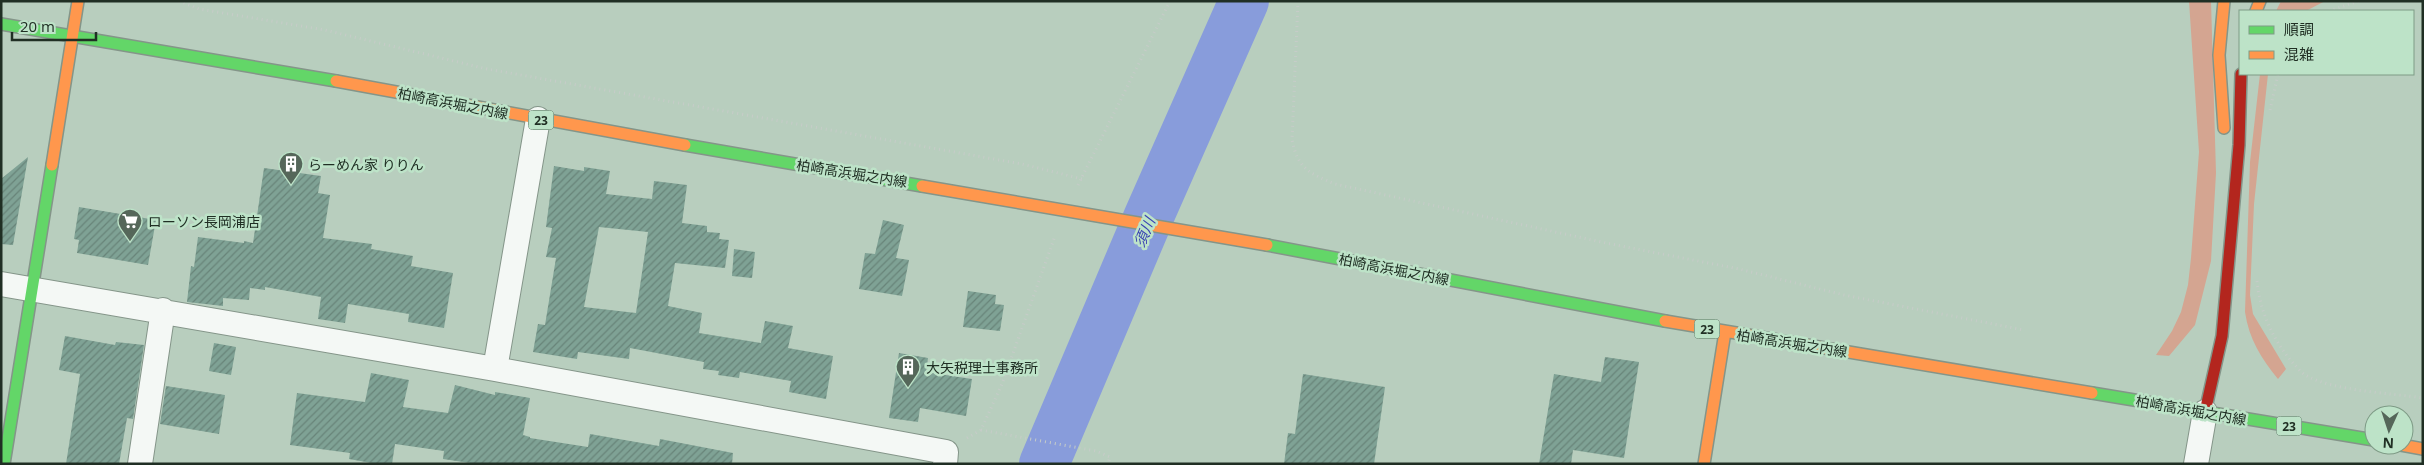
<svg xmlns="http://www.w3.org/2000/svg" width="2424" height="465" font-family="'Open Sans','Noto Sans JP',sans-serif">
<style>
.green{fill:#d4a591}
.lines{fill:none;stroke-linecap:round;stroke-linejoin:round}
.river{stroke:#889cdb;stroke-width:50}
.building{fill:url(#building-hatch);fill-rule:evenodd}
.street-casing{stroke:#849589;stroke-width:26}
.fast-casing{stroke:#849589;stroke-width:14}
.slow-casing{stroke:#849589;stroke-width:14}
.jam-casing{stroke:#849589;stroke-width:14}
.path{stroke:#c6ccc8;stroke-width:3;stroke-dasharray:1 4;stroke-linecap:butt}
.street{stroke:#f4f8f5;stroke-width:24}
.fast{stroke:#63d668;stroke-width:11}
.slow{stroke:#ff974d;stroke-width:11}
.jam{stroke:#b3261e;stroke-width:11}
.labels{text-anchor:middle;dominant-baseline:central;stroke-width:5;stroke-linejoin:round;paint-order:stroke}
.shield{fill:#bde3c8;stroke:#4f6555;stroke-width:1}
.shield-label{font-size:12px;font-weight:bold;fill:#202f24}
.street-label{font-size:14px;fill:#202f24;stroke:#bde3c8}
.poi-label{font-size:14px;fill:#202f24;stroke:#bde3c8;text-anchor:start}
.water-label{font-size:15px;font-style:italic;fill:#3a42b3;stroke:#bde3c8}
</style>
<defs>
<pattern id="building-hatch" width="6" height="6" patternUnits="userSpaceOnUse" patternTransform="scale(1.25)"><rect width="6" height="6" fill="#7fa295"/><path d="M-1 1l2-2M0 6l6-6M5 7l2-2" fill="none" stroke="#688479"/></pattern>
</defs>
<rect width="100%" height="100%" fill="#b8cebe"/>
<!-- green -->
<path class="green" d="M2189 1H2211L2216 173 2211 261 2195 325 2169 356 2156 355 2172 331 2181 312 2188 285 2191 258 2199 152Z
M2281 1H2325L2306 11H2276Z
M2260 74H2268L2254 204 2250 295 2253 314 2286 369 2278 379C2261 358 2249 339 2245 312L2250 162Z"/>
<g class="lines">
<!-- river -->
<path class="river" d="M1044 464 1149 216 1244 1"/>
</g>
<!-- building -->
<path class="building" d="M28 157 13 245 1 244V179Z
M554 166 584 171V167L610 171 606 194 652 199 654 181 687 185 682 223 707 226V232L720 233 719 239 729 240 725 268 675 263 668 306 702 313 699 333 761 343 765 321 793 326 788 348 833 356 826 399 789 392 791 381 740 372 739 378 718 375 719 371 703 369 704 362 630 348 629 359 578 352 577 359 533 352 538 324 545 325 556 258 546 257 552 228 546 227ZM599 227 648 232 636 313 584 307Z
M264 168 321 176 318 193 330 195 323 238 372 244 371 249 413 256 411 266 453 273 444 328 408 322 409 314 348 304 345 323 318 319 321 297 265 287V290L250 288 249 300 223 298V306L187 302 191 266 194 267 198 237 244 243V241L253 243Z
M79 207 156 220 148 265 77 253 79 240 74 239Z
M883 220 904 225 896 258 909 260 902 296 859 289 865 253 875 254Z
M734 249 755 252 752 278 732 276Z
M968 291 996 295 995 304 1004 305 1000 331 963 327Z
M65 336 115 345 116 342 144 345 133 419 127 418 119 464H66L80 374 59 370Z
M214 343 236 347 231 375 209 371Z
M899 353 928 358 926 372 972 379 966 416 920 408 918 422 889 418Z
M1605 357 1639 362 1624 458 1573 450 1571 464H1539L1554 374 1601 382Z
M371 373 409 380 403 407 448 413 455 385 495 395V392L530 398 523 435 530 437V438L588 447 590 434 659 446 660 439 733 453 732 464H477L443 459 444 451 395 444 392 464H377L349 459 350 453 290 445 297 393 365 402Z
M1303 374 1385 387 1374 464H1284L1288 433 1295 434Z
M166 386 225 395 219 434 160 424Z"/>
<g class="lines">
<defs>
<path id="street" d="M1 284 495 369 946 452 945 464
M495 369 538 119
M140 464 163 310
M2196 464 2205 412"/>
<path id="fast" d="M1 24 336 81
M685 145 922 186
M1267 245 1665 321
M2092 393 2374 440
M4 464 52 165"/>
<path id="slow" d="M2224 1 2219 55 2224 128
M2256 11 2260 1
M336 81 685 145
M52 165 78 1
M922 186 1267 245
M1665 321 2092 393
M2401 445 2423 449
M1704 464 1725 332"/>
<path id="jam" d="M2205 412 2222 336 2239 145 2241 74"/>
</defs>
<!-- street casing -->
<use href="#street" class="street-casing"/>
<!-- fast casing -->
<use href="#fast" class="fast-casing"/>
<!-- slow casing -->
<use href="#slow" class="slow-casing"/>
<!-- jam casing -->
<use href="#jam" class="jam-casing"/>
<!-- path -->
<path class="path" d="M179 1 199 9 325 30 487 69 1022 164 1082 179
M1298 1 1292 140C1298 169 1309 173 1335 184L1606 243 1739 269 1844 295 2024 330
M2329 11 2359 1
M2270 110 2278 74
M1078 185 1170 1
M2257 281C2260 312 2273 340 2293 363 2297 367 2302 374 2307 376 2335 391 2390 393 2423 398
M981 430 1096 451 1110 457 1108 464
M967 438 981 430 1002 384 1055 236"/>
<!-- street -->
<use href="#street" class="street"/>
<!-- fast -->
<use href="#fast" class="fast"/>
<!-- slow -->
<use href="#slow" class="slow"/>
<!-- jam -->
<use href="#jam" class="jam"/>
</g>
<!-- icons -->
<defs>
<symbol id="building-pin" viewBox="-11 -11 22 30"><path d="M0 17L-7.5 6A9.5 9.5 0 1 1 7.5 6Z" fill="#55675a" stroke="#bde3c8"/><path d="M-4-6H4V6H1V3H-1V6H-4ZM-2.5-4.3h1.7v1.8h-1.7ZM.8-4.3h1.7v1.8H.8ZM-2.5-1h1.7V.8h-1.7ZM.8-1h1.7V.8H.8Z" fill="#fff"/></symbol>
<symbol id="supermarket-pin" viewBox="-11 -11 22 30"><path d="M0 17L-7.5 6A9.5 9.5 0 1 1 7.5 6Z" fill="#55675a" stroke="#bde3c8"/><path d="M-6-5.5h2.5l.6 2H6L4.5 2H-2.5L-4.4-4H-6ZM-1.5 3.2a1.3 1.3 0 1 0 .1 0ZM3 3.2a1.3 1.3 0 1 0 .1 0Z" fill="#fff"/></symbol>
</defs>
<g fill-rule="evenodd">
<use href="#building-pin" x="277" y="150" width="28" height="38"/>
<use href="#supermarket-pin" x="116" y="207" width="28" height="38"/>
<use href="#building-pin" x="894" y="353" width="28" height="38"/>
</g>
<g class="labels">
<!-- shield labels -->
<g class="shield">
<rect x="528.5" y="110.5" width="25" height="19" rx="4"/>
<rect x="1694.5" y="319.5" width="25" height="19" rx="4"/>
<rect x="2276.5" y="416.5" width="25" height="19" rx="4"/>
</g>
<g class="shield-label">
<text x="541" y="120">23</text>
<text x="1707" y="329">23</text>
<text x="2289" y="426">23</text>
</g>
<!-- street labels -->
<g class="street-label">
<text transform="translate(453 103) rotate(11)">柏崎高浜堀之内線</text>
<text transform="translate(852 173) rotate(9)">柏崎高浜堀之内線</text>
<text transform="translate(1394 269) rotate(11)">柏崎高浜堀之内線</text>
<text transform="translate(1792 343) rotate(9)">柏崎高浜堀之内線</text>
<text transform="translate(2191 410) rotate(10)">柏崎高浜堀之内線</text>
</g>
<!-- poi labels -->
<g class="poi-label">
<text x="308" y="164">らーめん家 りりん</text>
<text x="148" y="221">ローソン長岡浦店</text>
<text x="926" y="367">大矢税理士事務所</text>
</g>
<!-- water labels -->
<g class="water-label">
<text transform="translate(1144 232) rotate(-67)">須川</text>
</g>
</g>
<!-- border -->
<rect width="2424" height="465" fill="none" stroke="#202f24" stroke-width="5"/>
<!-- legend -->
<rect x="2239" y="10" width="175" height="65" fill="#bde3c8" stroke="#7e9b86"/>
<rect x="2249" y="26" width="25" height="8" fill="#63d668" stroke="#7e9b86"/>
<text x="2284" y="35" font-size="15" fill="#202f24">順調</text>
<rect x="2249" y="51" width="25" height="8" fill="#ff974d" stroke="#7e9b86"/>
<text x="2284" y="60" font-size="15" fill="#202f24">混雑</text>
<!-- north arrow -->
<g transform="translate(2389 430) rotate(183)"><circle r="24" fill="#bde3c8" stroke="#7e9b86"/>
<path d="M0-4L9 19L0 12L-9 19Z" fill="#55675a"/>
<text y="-8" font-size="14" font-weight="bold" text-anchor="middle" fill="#202f24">N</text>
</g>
<!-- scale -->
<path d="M12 32v8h84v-8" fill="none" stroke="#202f24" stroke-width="2.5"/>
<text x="20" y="32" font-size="15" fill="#202f24" stroke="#bde3c8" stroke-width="4" paint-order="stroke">20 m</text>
</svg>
